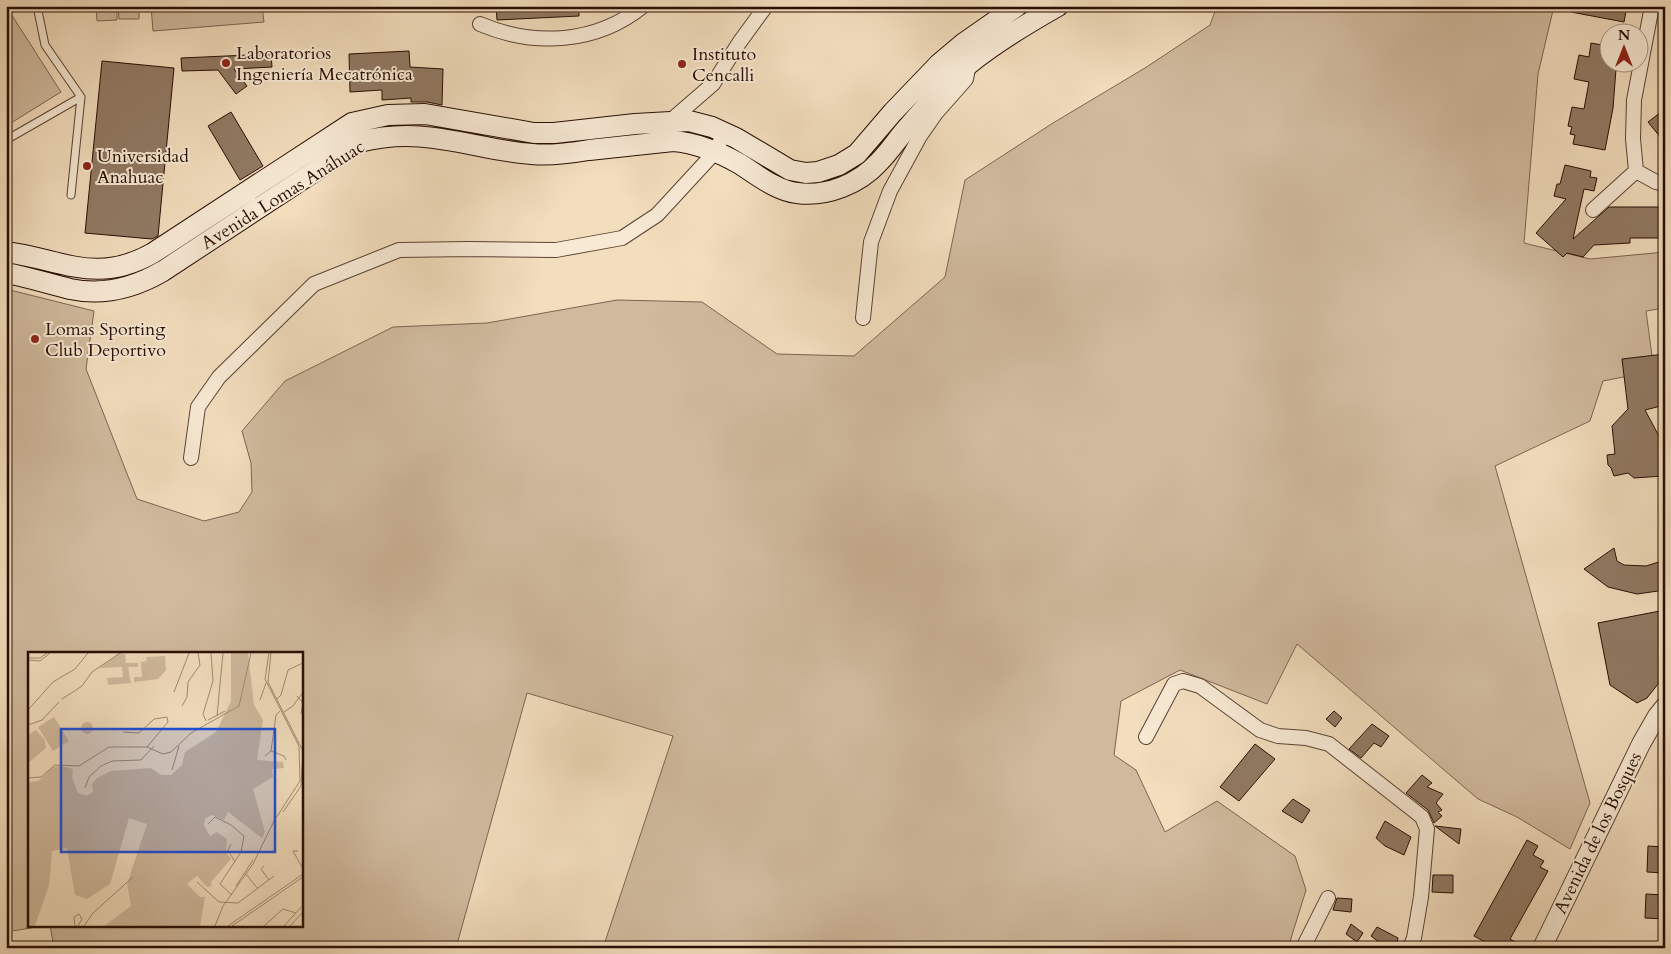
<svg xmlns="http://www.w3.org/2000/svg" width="1671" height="954" font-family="Cardo,serif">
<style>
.green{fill:#d0ba9e;stroke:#7c6451}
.building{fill:#917a64;stroke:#280e04}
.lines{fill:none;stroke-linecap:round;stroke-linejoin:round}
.service-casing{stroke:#5a4232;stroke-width:9}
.minor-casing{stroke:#5a4232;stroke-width:16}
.tertiary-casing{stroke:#5a4232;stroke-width:20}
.secondary-casing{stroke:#280e04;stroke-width:22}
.service{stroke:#f7e9d4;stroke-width:7}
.minor{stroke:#f7e9d4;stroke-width:14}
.tertiary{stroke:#f7e9d4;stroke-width:18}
.secondary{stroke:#f7e9d4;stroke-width:20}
.poi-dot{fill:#8f2418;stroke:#f7e9d4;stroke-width:2}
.labels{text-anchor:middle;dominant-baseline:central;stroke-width:4;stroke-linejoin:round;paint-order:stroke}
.poi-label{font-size:18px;fill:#280e04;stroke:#f7e9d4;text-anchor:start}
.street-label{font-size:18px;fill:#280e04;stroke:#f7e9d4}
.inset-road{fill:none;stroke:#a18a73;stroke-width:1}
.view{fill:#1d4ed8;fill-opacity:0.15;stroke:#1d4ed8;stroke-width:2.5}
.inset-edge{fill:none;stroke:#280e04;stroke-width:2.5}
</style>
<rect width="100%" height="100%" fill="#f2ddbd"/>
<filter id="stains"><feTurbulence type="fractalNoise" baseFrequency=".004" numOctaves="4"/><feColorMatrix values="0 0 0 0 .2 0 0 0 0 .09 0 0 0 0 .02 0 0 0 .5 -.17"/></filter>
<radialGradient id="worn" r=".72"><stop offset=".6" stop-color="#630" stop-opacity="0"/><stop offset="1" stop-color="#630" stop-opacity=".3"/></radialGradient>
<!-- green -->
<path class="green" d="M6 6 61 92 6 126Z
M96 6H117V20L97 21Z
M118 6H139V19H119Z
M151 6H262L264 22 153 31Z
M1217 6H1554L1538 74 1524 243 1590 259 1665 252V308L1646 311 1654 371 1603 381 1590 421 1495 466 1590 803 1570 849 1517 817 1478 799 1297 644 1267 704 1180 670 1121 701 1114 755 1136 770 1165 832 1217 801 1295 856 1306 890 1288 948H603L673 736 527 693 456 948H54L50 925H301V653H29V925H49L6 932V289L94 311 86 369 137 499 204 521 239 512 252 492 251 463 242 431 285 381 393 327 487 323 617 300 702 302 777 354 854 356 945 277 965 180 1053 123 1145 68 1210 25Z"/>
<!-- building -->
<path class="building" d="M496 6H579V16L497 20Z
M1572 6H1627L1624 22 1571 12Z
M1591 43 1608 46V62L1616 69 1613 108 1605 150 1573 144 1575 135 1570 134 1572 127 1568 126 1572 107 1584 109 1589 82 1574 79 1579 55 1589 57Z
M409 51 410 67 443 69 442 105 427 102H411V98L382 100V90L350 92 349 54Z
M271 54 272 67 234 69 247 86 236 94 218 70 182 71 181 58Z
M102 61 174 68 158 236 152 239 85 233Z
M1665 109V143L1648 122Z
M231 112 263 166 240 180 208 126Z
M1565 165 1591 171 1590 177 1597 178 1594 191 1584 189 1573 239 1609 207H1660V219H1665V230H1661V238H1630V243L1594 245 1583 257 1567 253 1563 257 1536 233 1566 199 1554 196 1557 184H1560Z
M1665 354V405L1645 410 1660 438 1663 476 1634 478 1628 473 1614 476 1611 468 1608 465 1607 455 1615 454 1612 426 1628 409 1622 359Z
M1614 548 1617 561 1624 565 1646 566 1665 560V590L1637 594 1608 587 1584 569Z
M1665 610V675L1647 698 1637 703 1610 685 1598 623Z
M1334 711 1342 718 1335 727 1326 719Z
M1372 724 1389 736 1381 747 1374 743 1361 758 1349 749Z
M1255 744 1275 759 1239 801 1220 787Z
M1422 775 1432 783 1427 787 1443 794 1436 803 1442 810 1438 812 1442 816 1434 823 1428 810 1406 793Z
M1293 799 1310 810 1302 823 1282 811Z
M1385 821 1411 837 1404 855 1385 846 1376 838Z
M1435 826 1461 829 1459 844Z
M1527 840 1538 846 1533 855 1544 861 1540 867 1548 871 1510 939 1526 948H1496L1474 936Z
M1648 846 1665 847V873L1647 872Z
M1433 875H1453V893L1432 892Z
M1646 894 1665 895V919L1645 918Z
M1337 898 1352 899 1351 912 1333 910Z
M1351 924 1363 933 1357 942 1346 934Z
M1377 927 1398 938 1396 948H1387L1371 936Z"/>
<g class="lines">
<defs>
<path id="service" d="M37 6 45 45 81 97 71 195
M6 140 81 97"/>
<path id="minor" d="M480 24C534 47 596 44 643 6
M669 124V122L713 84 739 43 766 6
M1636 171 1633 139 1634 100 1652 6
M1636 171 1656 182 1665 184
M1593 210 1636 171
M863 318 871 242 890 191 920 136 936 113 966 79 969 64
M191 458 198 407 219 377 314 284 399 250 469 249 556 250 622 238 657 215 716 151 724 132
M1146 737 1174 684 1183 681 1200 686 1260 730 1278 736 1306 738 1329 744 1412 809 1422 817 1427 829 1421 897 1414 938 1410 948
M1307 948 1305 944 1328 898"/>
<path id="tertiary" d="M1542 948 1641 744 1657 716 1665 706"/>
<path id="secondary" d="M6 252C64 260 96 285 153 253L352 123 388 115 425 114 534 133H554L635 124 689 121 712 127 736 138 790 170 806 173 818 172 839 165 857 154 893 112 939 64 964 43 1017 6
M6 273C28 277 49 284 70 289 103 296 134 288 163 271L359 142C426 125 469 149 532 154 551 156 571 153 589 150 617 147 645 144 673 141 697 143 719 152 740 164 757 175 777 191 797 193 827 197 859 184 879 162 890 151 898 138 908 127 927 105 947 82 969 64 996 42 1028 23 1058 6"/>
</defs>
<!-- service casing -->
<use href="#service" class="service-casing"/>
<!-- minor casing -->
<use href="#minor" class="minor-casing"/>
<!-- tertiary casing -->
<use href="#tertiary" class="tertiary-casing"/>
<!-- secondary casing -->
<use href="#secondary" class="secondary-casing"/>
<!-- service -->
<use href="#service" class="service"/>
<!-- minor -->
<use href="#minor" class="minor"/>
<!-- tertiary -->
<use href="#tertiary" class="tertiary"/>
<!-- secondary -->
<use href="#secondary" class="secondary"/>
</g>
<!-- markers -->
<g class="poi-dot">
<circle cx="226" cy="63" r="5"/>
<circle cx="682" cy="64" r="5"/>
<circle cx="87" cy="166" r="5"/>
<circle cx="35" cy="339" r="5"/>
</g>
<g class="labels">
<!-- poi labels -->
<g class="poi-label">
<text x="236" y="53">Laboratorios<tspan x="236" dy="21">Ingeniería Mecatrónica</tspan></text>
<text x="692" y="54">Instituto<tspan x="692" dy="21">Cencalli</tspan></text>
<text x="97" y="156">Universidad<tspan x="97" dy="21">Anahuac</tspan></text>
<text x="45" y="329">Lomas Sporting<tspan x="45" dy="21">Club Deportivo</tspan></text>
</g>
<!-- street labels -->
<g class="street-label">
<text transform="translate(283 195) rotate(-32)">Avenida Lomas Anáhuac</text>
<text transform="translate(1598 833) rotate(-64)">Avenida de los Bosques</text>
</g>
</g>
<!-- overview -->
<g transform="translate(28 652)">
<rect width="275" height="275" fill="#f2ddbd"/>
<path d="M92 1 97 2 98 11H110V15H100L103 31 80 33 79 26 95 25 94 15 71 16ZM203 1H220L226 53 235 68 229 108 255 110 256 116 244 117 245 125 225 137 237 180 234 186 200 160 196 168 184 163 177 167 176 174 182 184 189 180 199 187 198 200 203 207 183 230 184 234 179 235 169 224 159 232 172 245H177L172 274H76L103 254 99 232 119 172 101 166 82 232 59 247 47 243 39 196 24 199 21 233 7 274H0V130L10 129 25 115 33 114 45 117 44 125 50 141 59 144 65 140 64 132 69 126 83 119 123 116 133 123H143L154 113 157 100 188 80 203 49ZM137 4 138 18 130 27 106 30V25H114L113 10 119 9 118 5ZM26 65 41 89 25 99 10 75ZM53 76a6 6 0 1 1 12 0a6 6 0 1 1-12 0ZM8 78 17 88 18 96 0 111V83Z" fill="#d0ba9e"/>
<path class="inset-road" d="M243 1 240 30 275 99 273 134 255 160M0 6H12L19 1M0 8 12 9 22 1M146 40 161 1M269 44 275 51 273 62M34 47 54 34 64 20 92 1M249 47 253 43 260 18 275 11M232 48 238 31M154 54 159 45 160 30 172 13 170 1M0 58 25 30 47 17 60 1M256 60 265 54 275 40M189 64 195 1M180 68 197 59M178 69 175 62 185 29 183 1M0 73 14 68 31 50M95 80 111 81 126 67 139 65 140 70 119 95M243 99 256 104 258 108M237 104 243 99 248 63 252 59M144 118 151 94M0 126 13 125 27 113 51 114 81 95H119L135 102 143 100 163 81 211 54 223 1M57 136 61 125 73 114 84 109 113 108 126 94M180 172 187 165 203 173 216 184 213 200 192 232 204 243M203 192 200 198 207 210M270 199H265L275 217M236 214 233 217 241 228M218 222 230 237M169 230 191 250 210 251 246 224M208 234 225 208M195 254 225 212 246 169 272 129 271 94 237 27 241 1M47 274 46 265 51 262 54 267 50 274M56 274 65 261 105 225M187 274 195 254M200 274 275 222M204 274 275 225M236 274 255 257 268 261M256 274 275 253M262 274 275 260"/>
<path class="view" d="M33 77H247V200H33Z"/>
<rect width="275" height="275" class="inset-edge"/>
</g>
<!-- margin -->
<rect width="1671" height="954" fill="none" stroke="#f2ddbd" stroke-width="25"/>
<rect x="8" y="8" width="1656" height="939" fill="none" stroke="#280e04" stroke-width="2.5"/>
<rect x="12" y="12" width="1646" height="929" fill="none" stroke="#280e04"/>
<!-- north arrow -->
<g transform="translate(1624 48)"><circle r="24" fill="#f7e9d4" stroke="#a49181"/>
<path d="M0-4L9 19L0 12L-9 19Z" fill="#8f2418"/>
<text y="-8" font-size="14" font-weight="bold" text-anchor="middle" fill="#280e04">N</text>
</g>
<rect width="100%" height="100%" filter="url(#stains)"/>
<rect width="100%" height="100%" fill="url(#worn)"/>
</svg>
